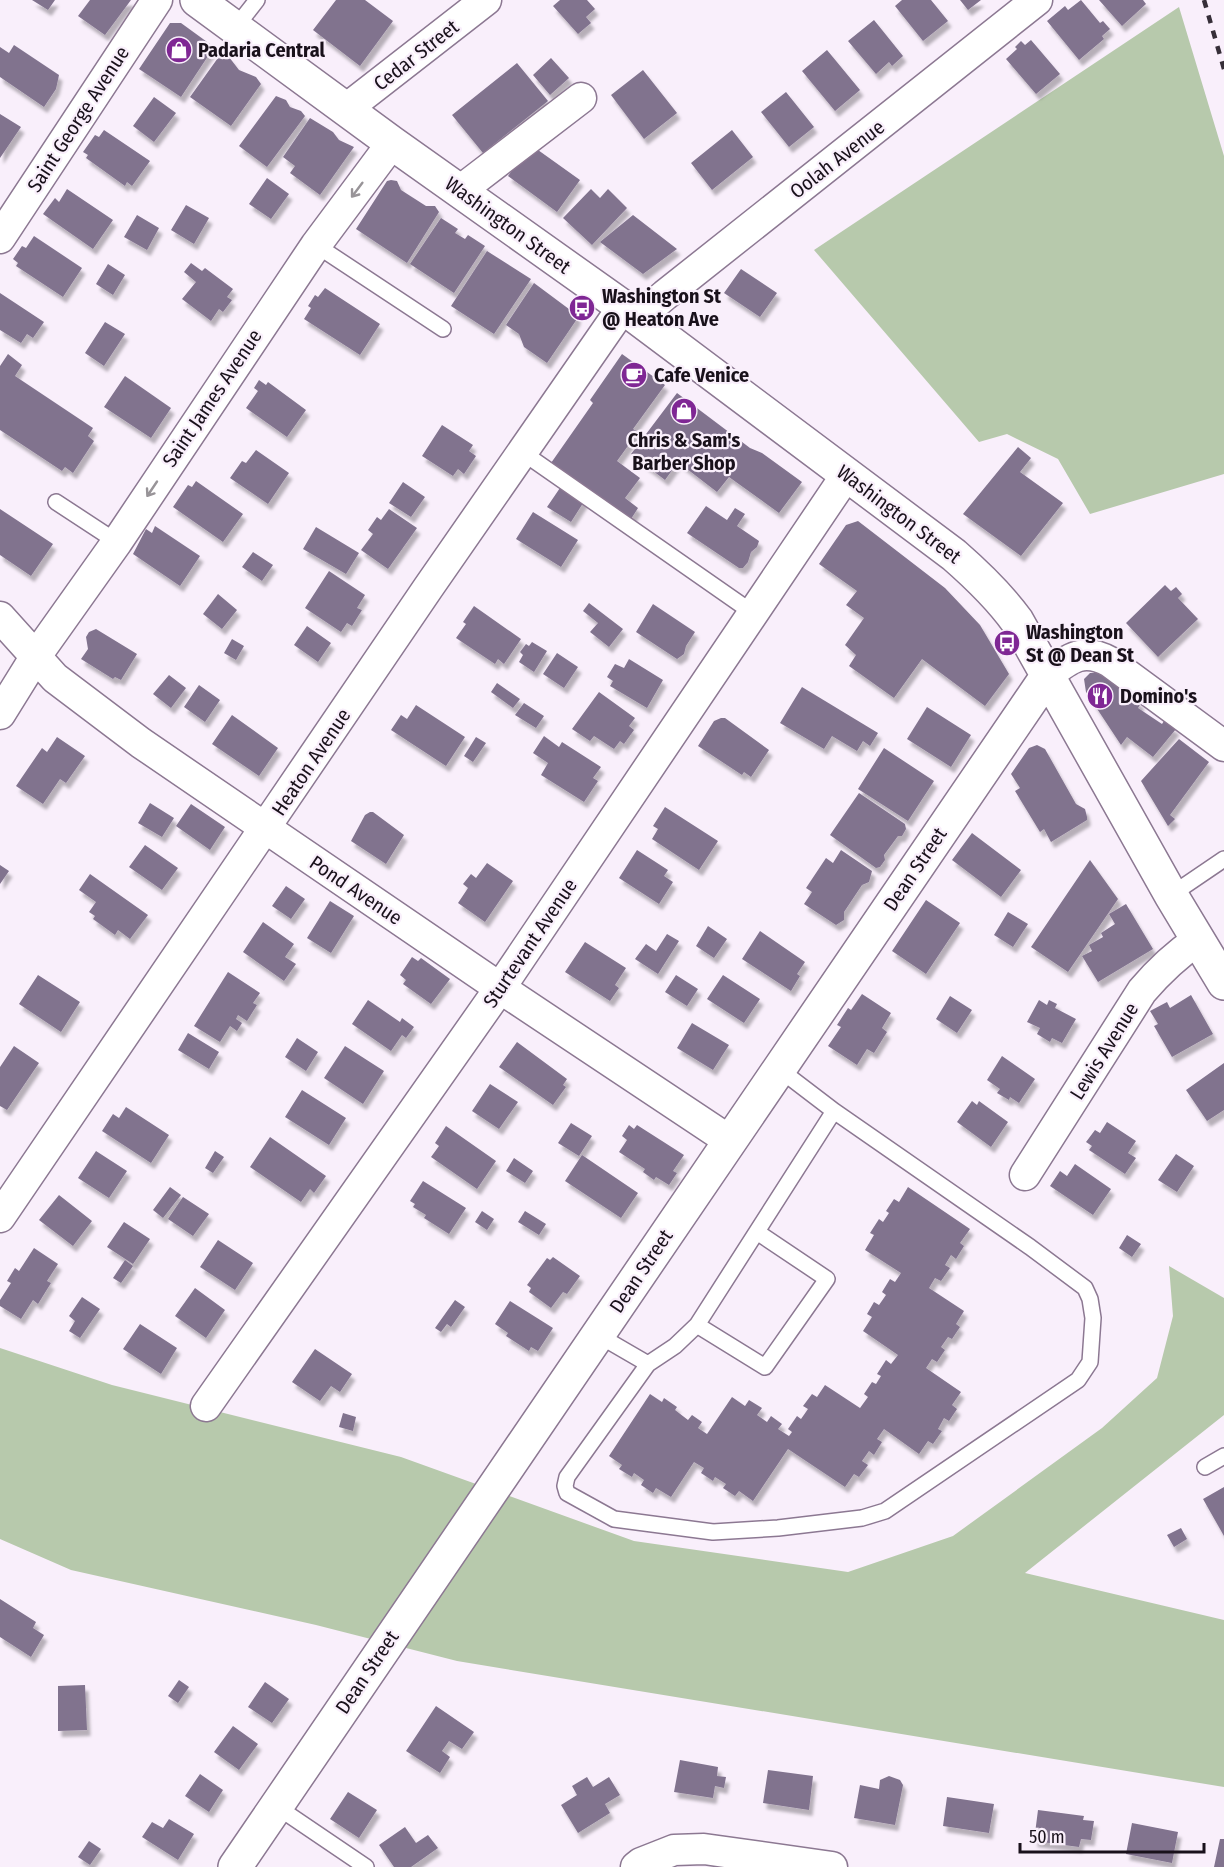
<svg xmlns="http://www.w3.org/2000/svg" width="1224" height="1867" font-family="'Fira Sans Condensed',sans-serif">
<style>
.forest{fill:#b7c9ac}
.building{fill:#81738e;filter:url(#shadow)}
.lines{fill:none;stroke-linecap:round;stroke-linejoin:round}
.service-casing{stroke:#8c7892;stroke-width:18}
.minor-casing{stroke:#8c7892;stroke-width:33}
.secondary-casing{stroke:#8c7892;stroke-width:36}
.service{stroke:#fff;stroke-width:15}
.minor{stroke:#fff;stroke-width:30}
.secondary{stroke:#fff;stroke-width:33}
.rail{stroke:#362e38;stroke-width:4.5;stroke-dasharray:8 8;stroke-linecap:butt}
.oneway{stroke:#989498}
.labels{text-anchor:middle;dominant-baseline:central;stroke-width:4.5;stroke-linejoin:round;paint-order:stroke}
.poi-label{font-size:20px;font-weight:bold;fill:#19111b;stroke:#f9effb;text-anchor:start}
.street-label{font-size:20px;fill:#19111b;stroke:#f9effb}
</style>
<defs>
<filter id="shadow"><feDropShadow dx="3.5" dy="6" stdDeviation="1.5" flood-color="#0004"/></filter>
</defs>
<rect width="100%" height="100%" fill="#f9effb"/>
<!-- forest -->
<path class="forest" d="M1179 7 1224 156V474L1090 514 1058 459 1007 434 979 442 814 250Z
M1169 1266 1224 1298V1415L1025 1573 1224 1620V1787L457 1661 316 1625 71 1570 0 1539V1348L112 1385 401 1457 634 1541 848 1572 953 1536 1102 1428 1157 1378 1173 1316Z"/>
<!-- building -->
<path class="building" d="M32 0H55L48 10Z
M90 0H131L105 35 78 16Z
M336 0H365L393 21 360 66 313 30Z
M560 0H587L595 9 586 17 591 23 578 34 553 6Z
M902 0H931L948 21 923 41 895 6Z
M960 0H981L968 10Z
M1081 0 1100 23 1103 21 1110 29 1102 36 1104 39 1079 60 1047 21 1065 6 1068 10Z
M1099 0H1143L1146 4 1122 26Z
M874 20 903 56 892 66 889 62 876 74 848 41Z
M170 23H181L214 47 181 97 139 69Z
M1031 40 1060 74 1036 94 1006 59 1017 49 1015 47 1021 41 1025 45Z
M14 45 59 75 56 89 44 107 0 77V47L9 53Z
M827 50 860 90 835 111 802 71Z
M220 55 229 57 239 70 256 77 261 84 231 126 190 97Z
M551 58 569 78 550 95 533 75Z
M517 63 548 101 483 153 452 115Z
M643 70 677 113 644 139 611 95Z
M786 92 814 127 789 147 761 112Z
M276 96 286 100 290 107 301 111 305 116 267 167 239 146Z
M154 97 176 113 154 142 133 126Z
M0 114 21 127 0 158Z
M310 118 333 132 339 140 354 147 320 195 290 173 295 166 283 157Z
M104 130 150 161 132 186 127 182 125 186 86 158 88 155 83 152 95 135 99 137Z
M732 130 753 157 712 190 691 163Z
M531 145 580 180 557 212 508 176Z
M267 178 289 194 271 219 249 204Z
M391 180 397 181 401 190 426 206H435L439 212 407 263 356 229 387 181Z
M67 189 113 220 93 249 43 214 55 198 59 202Z
M591 189 600 198 608 189 627 208 592 245 563 218Z
M186 205 209 218 194 244 171 230Z
M137 215 159 228 147 250 124 237Z
M633 215 677 249 643 274 600 242Z
M441 218 458 229 455 233 465 239 468 235 485 246 454 293 410 264Z
M34 236 82 268 63 297 16 266 18 263 13 259 22 246 26 248Z
M487 251 531 279 494 334 451 306Z
M191 263 202 271 205 268 233 289 227 297 232 300 223 312 219 309 211 321 182 299 196 282 184 272Z
M108 264 125 275 113 295 96 284Z
M741 269 777 293 760 317 724 293Z
M534 283 577 315V319L547 363 524 347 519 334 506 325Z
M325 288 380 324 360 355 304 319 311 308 308 306 315 295 318 297Z
M0 293 44 322 33 338 27 334 21 343 0 330Z
M105 322 125 334 104 366 85 353Z
M8 354 22 365 15 376 93 428 88 436 94 441 73 473 65 467 62 471 0 430V366Z
M622 354 665 385 633 429 638 432 617 461 640 478 625 498 638 508 631 519 551 463 593 403 590 400Z
M125 376 171 408 151 438 104 407Z
M259 380 266 385 268 382 306 410 287 437 246 408 258 391 254 388Z
M677 393 750 448 762 453 802 482 779 513 729 477 717 492 678 462 665 480 631 454Z
M442 425 473 445 469 451 476 456 464 474 458 469 453 476 422 456Z
M1018 447 1031 458 1020 472 1063 503 1021 556 963 514Z
M256 450 289 473 268 504 230 478 242 461 246 463Z
M196 481 243 514 223 542 173 507 188 485 192 487Z
M403 482 425 497 411 517 389 503Z
M562 485 585 500 571 522 547 507Z
M706 506 727 520 735 508 745 514 737 526 759 541 757 547 751 552 748 562 743 568H739L687 533Z
M0 509 53 544 31 576 0 555Z
M389 509 417 528 388 569 361 550 373 534 368 530 377 517 381 520Z
M533 512 578 540 561 567 516 539Z
M858 521 945 588 980 625 1009 674 985 706 922 659 894 698 849 666 856 655 845 645 864 618 846 605 857 591 819 564 846 525Z
M155 526 200 556 180 586 133 554 146 529 152 533Z
M316 527 359 553 346 574 303 549Z
M253 552 273 565 262 581 242 567Z
M329 571 365 595 357 608 362 610 352 626 347 623 341 632 305 608Z
M1165 585 1171 591 1176 587 1182 594 1178 598 1198 619 1158 657 1126 623Z
M218 594 237 610 222 629 203 614Z
M589 603 623 629 609 647 590 632 598 623 583 611Z
M653 604 695 632 686 646 684 654 677 659 636 632Z
M474 606 521 639 504 664 498 659 495 664 456 638 466 624 463 622Z
M307 626 331 643 318 662 294 645Z
M96 629 137 654 121 680 115 677 113 679 81 659 88 649 86 637 89 632Z
M232 639 244 646 236 660 224 653Z
M532 642 547 651 534 672 519 662 523 655 520 652 526 644 529 646Z
M557 653 578 667 564 688 543 674Z
M629 659 663 680 647 708 610 686 613 681 607 677 615 664 624 668Z
M1090 673H1099L1141 703 1138 708 1162 724 1164 721 1176 729 1153 757 1127 737 1121 745 1086 692 1084 679Z
M169 675 186 688 171 708 153 694Z
M497 683 520 699 513 708 491 692Z
M199 685 220 700 205 722 184 707Z
M802 687 878 733 870 746 863 741 857 751 832 736 824 749 780 723Z
M599 692 635 718 629 726 634 730 624 744 620 741 614 749 594 736 590 741 572 729Z
M524 703 544 716 536 728 515 715Z
M416 705 465 737 446 766 391 730 401 715 407 719Z
M927 707 971 735 951 767 907 739Z
M232 715 278 748 259 776 212 744Z
M721 718H725L769 750 751 777 744 772 742 775 698 746 714 721Z
M544 736 559 747 562 742 601 767 593 778 598 781 584 802 541 775 548 763 533 753Z
M57 737 85 756 66 783 60 779 43 804 16 786 42 748 47 752Z
M476 737 486 743 473 762 464 756Z
M1179 739 1209 762 1170 815 1175 819 1168 826 1141 781Z
M1037 745 1045 749 1076 804 1085 809 1087 817V820L1051 842 1044 829 1040 832 1015 791 1020 788 1011 774 1029 748Z
M884 748 934 781 908 821 858 789Z
M859 793 905 824 906 829 902 836H898L884 855 885 860 880 867 876 868 830 835Z
M150 803 174 818 162 837 138 823Z
M191 804 225 827 210 850 176 826Z
M665 807 718 841 699 870 652 839 658 829 653 826Z
M370 812H373L404 835 386 864 351 841 365 815Z
M972 833 1021 870 1001 897 952 860Z
M145 845 178 868 162 890 129 867Z
M637 850 668 870 664 876 673 882 659 904 619 878Z
M841 850 872 871 869 882 862 885 844 912V920L836 925 804 904 812 892 806 888 826 858 833 863Z
M1090 860 1118 899 1068 972 1031 947Z
M487 863 513 881 485 922 458 903 468 888 463 884 471 874 476 878Z
M0 865 9 871 0 884Z
M90 874 148 915 130 939 118 930 115 935 93 919 95 916 89 912 96 902 79 890Z
M286 886 305 899 291 919 272 906Z
M926 900 960 923 926 974 892 951Z
M330 901 354 916 331 953 307 938Z
M1126 904 1153 949 1098 982 1082 956 1092 951 1089 945 1103 937 1101 933 1115 924 1109 914Z
M1008 912 1028 924 1013 947 994 935Z
M263 922 294 944 285 957 296 964 284 981 243 952Z
M708 926 727 939 714 958 696 946Z
M760 931 805 962 797 974 800 976 791 991 742 959Z
M667 934 679 941 658 974 635 959 646 944 656 951Z
M585 942 626 968 615 985 619 988 610 1001 565 972Z
M412 957 418 961 421 958 450 979 431 1004 403 984 406 980 400 975Z
M228 972 260 993 253 1003 257 1005 247 1021 238 1015 236 1019 242 1023 237 1031 230 1026 220 1042 194 1026Z
M38 975 80 1002 61 1032 19 1004Z
M676 975 698 989 687 1006 665 992Z
M723 975 760 999 744 1023 707 999Z
M862 994 891 1013 882 1028 887 1032 874 1053 867 1049 857 1065 828 1046 841 1027 837 1025 848 1008 851 1010Z
M1191 995 1213 1034 1172 1057 1154 1026 1158 1024 1150 1011 1167 1002 1170 1008Z
M950 996 972 1010 957 1033 936 1019Z
M368 1000 400 1022 402 1018 414 1027 406 1038 402 1035 391 1051 352 1024Z
M1039 1000 1047 1005 1049 1000 1057 1004 1055 1008 1076 1019 1062 1043 1052 1038 1050 1042 1037 1034 1040 1028 1027 1022Z
M692 1023 729 1045 713 1070 677 1048Z
M188 1033 219 1052 209 1069 178 1050Z
M297 1038 318 1052 306 1071 285 1057Z
M517 1042 567 1079 563 1085 566 1087 553 1105 499 1067Z
M14 1046 39 1063 7 1110 0 1106V1067Z
M345 1046 384 1071 363 1104 324 1078Z
M1002 1056 1035 1079 1019 1103 1010 1097 1009 1100 997 1093 1000 1089 987 1080Z
M1224 1063V1110L1207 1121 1186 1090Z
M490 1084 518 1102 499 1129 472 1111Z
M302 1090 346 1118 329 1145 285 1117Z
M972 1101 977 1105 979 1101 1008 1122 991 1147 957 1122Z
M126 1107 169 1135 151 1163 102 1131 113 1114 119 1118Z
M1107 1122 1136 1141 1128 1153 1136 1158 1125 1174 1089 1150 1092 1146 1086 1142 1095 1130 1100 1133Z
M571 1123 592 1136 579 1156 558 1143Z
M629 1125 634 1129 637 1125 684 1155 673 1171 677 1173 669 1185 656 1177 654 1180 643 1172 645 1169 619 1152 627 1140 622 1136Z
M446 1126 496 1161 477 1189 431 1157 439 1146 435 1143Z
M270 1137 326 1176 314 1193 310 1189 301 1202 250 1167Z
M96 1151 127 1171 109 1198 78 1178Z
M215 1151 224 1157 213 1173 205 1168Z
M1176 1154 1194 1166 1177 1192 1158 1180Z
M582 1155 638 1193 621 1218 565 1181Z
M514 1158 533 1171 525 1183 506 1171Z
M1075 1164 1111 1189 1093 1215 1050 1186 1060 1171 1067 1176Z
M423 1181 466 1208 449 1234 424 1218 426 1215 413 1207 415 1204 410 1201Z
M170 1187 181 1195 163 1218 153 1210Z
M908 1187 970 1229 960 1243 964 1246 956 1259 951 1255 945 1265 950 1268 941 1281 935 1278 929 1288 964 1311 956 1324 960 1327 952 1339 948 1337 941 1347 945 1350 937 1362 932 1359 926 1368 961 1392 952 1405 957 1409 949 1421 944 1418 938 1429 942 1431 933 1444 928 1441 919 1454 884 1429 877 1439 882 1442 874 1455 869 1451 862 1461 868 1465 859 1477 854 1474 845 1487 788 1449 753 1501 739 1491 735 1496 723 1488 726 1484 715 1477 713 1481 701 1473 704 1468 694 1462 671 1497 656 1488 653 1493 641 1485 644 1480 634 1473 632 1477 619 1469 622 1465 609 1456 650 1394 662 1402 664 1398 677 1407 675 1410 688 1420 692 1415 702 1422 698 1428 707 1434 732 1397 745 1406 749 1400 762 1408 757 1415 767 1422 771 1416 782 1424 778 1429 789 1436 792 1432 788 1429 797 1416 801 1419 808 1409 803 1406 812 1394 817 1397 825 1385 860 1408 868 1397 864 1394 872 1382 876 1384 881 1376 877 1374 886 1360 891 1364 898 1355 863 1331 872 1317 867 1314 874 1302 879 1305 886 1295 882 1292 890 1279 895 1282 901 1273 865 1250 874 1235 870 1233 879 1219 883 1222 889 1213 886 1211 894 1199 899 1202Z
M59 1195 92 1221 73 1246 39 1220Z
M183 1197 209 1214 193 1236 168 1219Z
M482 1211 494 1219 487 1230 475 1222Z
M525 1211 546 1224 539 1235 518 1222Z
M124 1222 150 1239 133 1264 107 1247Z
M1127 1235 1141 1244 1132 1257 1119 1248Z
M218 1240 253 1263 235 1290 200 1267Z
M34 1248 58 1264 47 1281 51 1283 38 1304 33 1300 21 1319 0 1306V1300L11 1283 7 1281 15 1268 19 1271Z
M553 1257 580 1276 567 1294 563 1292 551 1308 529 1292 531 1288 527 1285 547 1258 550 1260Z
M125 1260 133 1266 121 1283 113 1278Z
M195 1288 225 1310 206 1338 175 1316Z
M82 1297 100 1309 80 1338 69 1331 75 1321 69 1316Z
M455 1300 465 1307 451 1327 447 1324 441 1332 435 1328Z
M510 1301 553 1328 538 1351 531 1347 529 1351 506 1336 508 1333 495 1324Z
M140 1324 177 1348 161 1374 123 1349Z
M315 1349 352 1374 340 1392 331 1386 320 1401 292 1382Z
M343 1413 356 1417 353 1431 339 1427Z
M1224 1487V1536L1203 1499Z
M1181 1528 1187 1539 1174 1547 1167 1535Z
M0 1599 36 1622 33 1628 44 1635 31 1657 0 1637Z
M179 1680 189 1687 178 1703 168 1696Z
M265 1682 289 1699 272 1723 248 1707Z
M85 1685 87 1730 58 1731V1686Z
M436 1706 474 1732 462 1749 449 1741 442 1751 450 1757 440 1773 406 1751Z
M233 1726 258 1744 239 1770 214 1752Z
M680 1760 718 1767 717 1776 726 1777 724 1788 715 1786 713 1798 674 1792Z
M768 1770 813 1776 809 1810 763 1803Z
M200 1774 223 1790 209 1812 185 1796Z
M889 1776 900 1780 903 1785 895 1825 854 1818 860 1785 879 1789 880 1780Z
M587 1777 593 1787 609 1777 620 1795 605 1804 610 1813 578 1833 561 1805 577 1795 572 1786Z
M348 1792 377 1810 359 1838 330 1819Z
M947 1797 994 1804 989 1833 943 1826Z
M1038 1810 1084 1816 1083 1820 1094 1821 1091 1840 1081 1839 1079 1847 1034 1841Z
M169 1819 194 1834 178 1860 142 1837 152 1822 163 1828Z
M1132 1823 1178 1832 1172 1863 1126 1854Z
M405 1827 416 1843 428 1835 438 1848 411 1867H394L379 1845Z
M1220 1839H1224V1867H1214Z
M89 1841 101 1849 90 1865 78 1857Z"/>
<g class="lines">
<defs>
<path id="service" d="M235 28 257 0
M316 245 443 329
M522 452 753 613
M56 502 117 542
M1171 895 1224 859
M779 1069 834 1111
M697 1325 765 1367 827 1279 757 1232
M598 1335 648 1364 567 1477 565 1486 567 1493 614 1519 713 1532 778 1528 862 1518 885 1511 1078 1380 1090 1362 1093 1318 1090 1299 1085 1288 1030 1247 834 1111 697 1325 675 1346 648 1364
M1205 1467 1224 1456
M276 1806 366 1867"/>
<path id="minor" d="M346 109 486 0
M461 190 581 98
M0 238 157 0
M641 321 652 306 665 295 1037 0
M0 617 55 678 141 743 500 988 730 1141
M1048 675C1070 658 1083 647 1110 662L1224 746
M0 714 36 656 117 542 316 245 392 143
M1025 1175 1142 991C1159 971 1176 955 1198 940
M0 1217 428 588 623 307
M206 1406 500 988 847 474
M636 1867 641 1863 674 1850 704 1849 832 1867"/>
<path id="secondary" d="M197 0 392 143 623 307 954 555C978 576 999 596 1017 621L1171 895 1224 983
M235 1867 1048 675"/>
</defs>
<!-- service casing -->
<use href="#service" class="service-casing"/>
<!-- minor casing -->
<use href="#minor" class="minor-casing"/>
<!-- secondary casing -->
<use href="#secondary" class="secondary-casing"/>
<!-- service -->
<use href="#service" class="service"/>
<!-- minor -->
<use href="#minor" class="minor"/>
<!-- secondary -->
<use href="#secondary" class="secondary"/>
<!-- rail -->
<path class="rail" d="M1204 0 1224 69"/>
</g>
<!-- one-way arrows -->
<defs><path id="oneway-shaft" d="M-6 0H5M1.5-3L5.5 0L1.5 3" fill="none" stroke-width="1.6" stroke-linecap="round" stroke-linejoin="round" transform="scale(1.5)"/></defs>
<g class="oneway">
<use href="#oneway-shaft" transform="translate(357 190) rotate(127)"/>
<use href="#oneway-shaft" transform="translate(152 489) rotate(124)"/>
</g>
<!-- icons -->
<defs>
<symbol id="shop-disc" viewBox="-11 -11 22 22"><circle r="9.5" fill="#7f2794" stroke="#f9effb"/><path d="M-5-2.5h2.3a2.7 3.5 0 0 1 5.4 0H5L5.5 6h-11ZM-1.5-2.5h3a1.5 2.3 0 0 0-3 0Z" fill="#fff"/></symbol>
<symbol id="bus-disc" viewBox="-11 -11 22 22"><circle r="9.5" fill="#7f2794" stroke="#f9effb"/><path d="M-5-6H5V4H4V6H2V4H-2V6H-4V4H-5ZM-3.5-4V0h7V-4ZM-3.5 1.2v1.5H-2V1.2ZM2 1.2v1.5H3.5V1.2Z" fill="#fff"/></symbol>
<symbol id="cafe-disc" viewBox="-11 -11 22 22"><circle r="9.5" fill="#7f2794" stroke="#f9effb"/><path d="M-5.5-4.5H6V0H3Q3 3.5 0 3.5H-2.5Q-5.5 3.5-5.5 0ZM3-3.2v2h1.7v-2ZM-6 4.5H4V6H-6Z" fill="#fff"/></symbol>
<symbol id="restaurant-disc" viewBox="-11 -11 22 22"><circle r="9.5" fill="#7f2794" stroke="#f9effb"/><path d="M-5-6h1v4h1v-4h1v4h1v-4h1v5L-1.5 .5V6h-2V.5L-5-1ZM5-6V6H3V1.5H1.5Q1.5-4 5-6Z" fill="#fff"/></symbol>
</defs>
<g fill-rule="evenodd">
<use href="#shop-disc" x="164" y="35" width="30" height="30"/>
<use href="#bus-disc" x="567" y="293" width="30" height="30"/>
<use href="#cafe-disc" x="619" y="360" width="30" height="30"/>
<use href="#shop-disc" x="669" y="396" width="30" height="30"/>
<use href="#bus-disc" x="992" y="628" width="30" height="30"/>
<use href="#restaurant-disc" x="1085" y="681" width="30" height="30"/>
</g>
<g class="labels">
<!-- poi labels -->
<g class="poi-label">
<text x="198" y="50">Padaria Central</text>
<text x="602" y="296">Washington St<tspan x="602" dy="23">@ Heaton Ave</tspan></text>
<text x="654" y="375">Cafe Venice</text>
<text x="684" y="440" text-anchor="middle">Chris &amp; Sam's<tspan x="684" dy="23">Barber Shop</tspan></text>
<text x="1026" y="632">Washington<tspan x="1026" dy="23">St @ Dean St</tspan></text>
<text x="1120" y="696">Domino's</text>
</g>
<!-- street labels -->
<g class="street-label">
<text transform="translate(416 55) rotate(-38)">Cedar Street</text>
<text transform="translate(78 119) rotate(-57)">Saint George Avenue</text>
<text transform="translate(837 159) rotate(-38)">Oolah Avenue</text>
<text transform="translate(508 225) rotate(36)">Washington Street</text>
<text transform="translate(212 398) rotate(-56)">Saint James Avenue</text>
<text transform="translate(899 514) rotate(37)">Washington Street</text>
<text transform="translate(311 762) rotate(-56)">Heaton Avenue</text>
<text transform="translate(915 869) rotate(-56)">Dean Street</text>
<text transform="translate(356 890) rotate(34)">Pond Avenue</text>
<text transform="translate(530 943) rotate(-56)">Sturtevant Avenue</text>
<text transform="translate(1104 1051) rotate(-58)">Lewis Avenue</text>
<text transform="translate(641 1271) rotate(-56)">Dean Street</text>
<text transform="translate(367 1672) rotate(-56)">Dean Street</text>
</g>
</g>
<!-- scale -->
<path d="M1020 1843v9h184v-9" fill="none" stroke="#19111b" stroke-width="3"/>
<text x="1029" y="1843" font-size="18" fill="#19111b" stroke="#f9effb" stroke-width="4.5" paint-order="stroke">50 m</text>
</svg>
